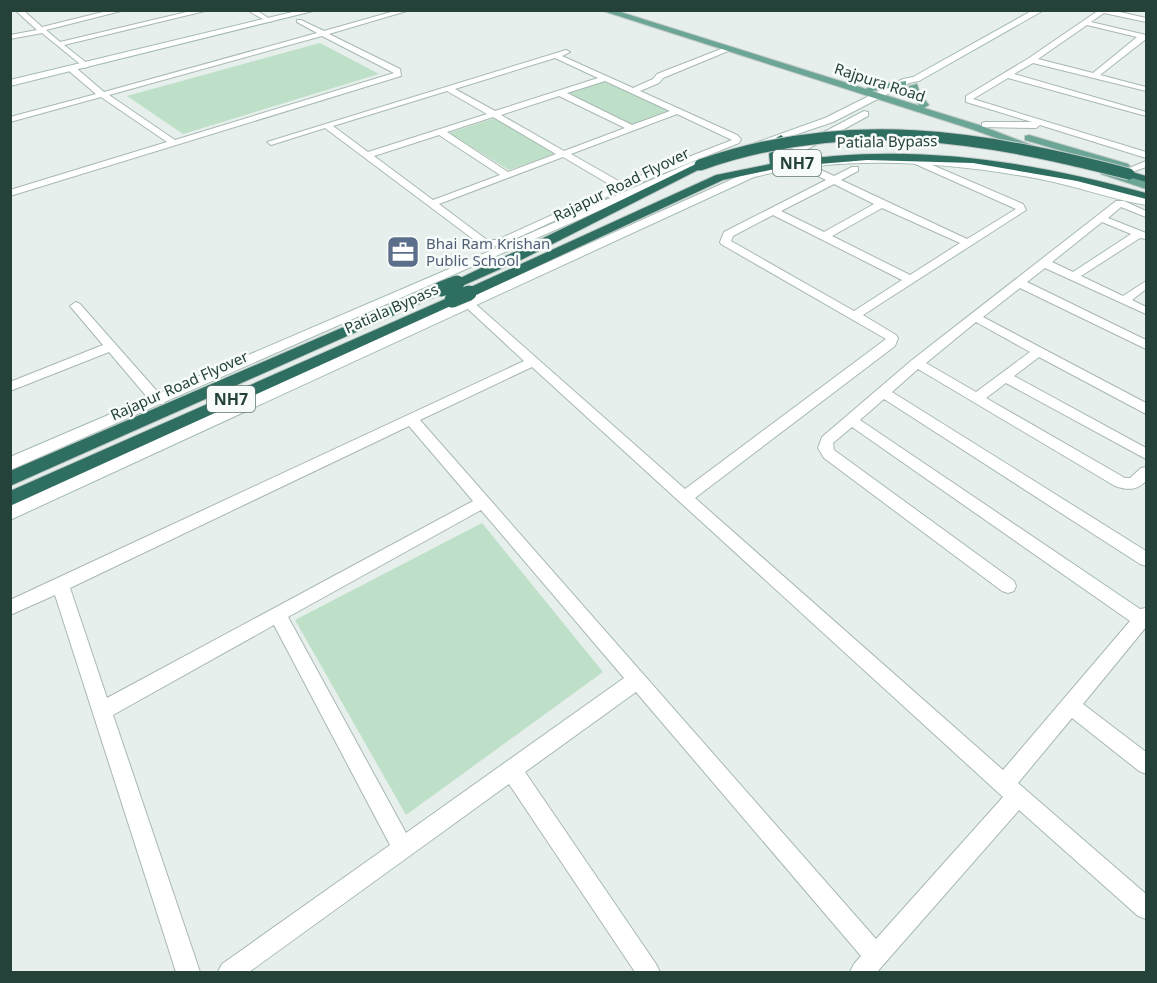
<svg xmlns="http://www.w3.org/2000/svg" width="1157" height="983" font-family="'Noto Sans',sans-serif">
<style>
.green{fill:#bfe0c8}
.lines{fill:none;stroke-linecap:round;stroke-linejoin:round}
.street-casing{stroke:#a8b8b2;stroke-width:2}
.secondary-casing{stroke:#a4bbb3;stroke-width:2}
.primary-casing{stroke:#c2cac8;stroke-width:2}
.highway-casing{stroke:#c2cac8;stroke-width:2}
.street{fill:#fff;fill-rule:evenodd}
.secondary{fill:#fff;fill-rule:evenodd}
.primary{fill:#6aa596;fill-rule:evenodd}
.highway{fill:#2f6f62;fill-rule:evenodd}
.highway-bridge-far1-casing{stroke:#c2cac8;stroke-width:13;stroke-linecap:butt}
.highway-bridge-casing{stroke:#c2cac8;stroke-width:16;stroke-linecap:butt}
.highway-bridge-far1{stroke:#2f6f62;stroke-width:11}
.highway-bridge{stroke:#2f6f62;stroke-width:15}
.labels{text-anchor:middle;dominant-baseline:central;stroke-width:5;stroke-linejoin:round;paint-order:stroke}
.far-street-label{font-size:15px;fill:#24423a;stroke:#f7fbf9}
.far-service-label{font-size:15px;fill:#4e5e75;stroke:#f7fbf9;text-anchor:start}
.shield{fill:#f7fbf9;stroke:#637a73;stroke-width:1.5}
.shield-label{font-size:16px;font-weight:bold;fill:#24423a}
</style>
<rect width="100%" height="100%" fill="#e6efeb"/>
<!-- green -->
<path class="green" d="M320 43 379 74 183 134 127 96Z
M604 80 670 110 631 126 565 93Z
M495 118 556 154 509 170 449 133Z
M482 523 603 672 406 815 295 620Z"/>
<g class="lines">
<defs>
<path id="street" d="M15 10H23L42 27 111 10H125L46 30 60 42 195 10H209L64 45 88 64 89 66 85 68 42 33 10 39V35L37 30Z
M247 10H256L273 21 268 22Z
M398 10H410L329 34 400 69 401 76 10 196V190L167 142 101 97 10 122V117L96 94 69 71V67H75L104 92 317 33 297 22V20H301L324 31ZM322 36 394 73 175 140 109 95Z
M1099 10H1111L1146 18V22L1104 13 1091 22 1146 35V39L1100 75 1146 87V91L1033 63 1014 74 1146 112V116L1008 78 973 99 1146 152V158L1040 125 1036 128 982 127V123L985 122H1032L966 102V96L1029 58ZM1087 25 1137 37 1093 73 1038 59Z
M726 47 733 49 663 78 659 83 640 91 737 135 741 139 739 143 624 189 499 246 481 245 325 128 271 145 267 142 566 50 570 52 562 56 633 88 653 79 657 74ZM555 58 598 78 495 111 455 89ZM605 81 670 111 632 125 567 93ZM447 91 487 114 368 152 333 126ZM559 96 625 128 564 151 501 115ZM677 114 732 140 622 183 571 154ZM493 117 556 154 508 172 447 132ZM439 135 500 175 433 200 374 156ZM563 157 614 187 497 240H487L439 204Z
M916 158 1023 204 1026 210 863 315 896 335 898 338 895 346 695 498 1003 770 1130 621 852 427 833 443 834 450 1014 581 1016 586 1014 591 1008 593 1002 591 824 458 818 448 822 437 912 360 1116 201H1124L1146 211V217L1121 207 1108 218 1146 233V239L1140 238 1081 276 1123 296 1146 281V289L1132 300 1146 307V314L1045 268 1027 282 1146 340V349L1020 288 983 317 1146 403V414L1039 357 1014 376 1146 448V459L1006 383 986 398 1125 478H1130L1141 468 1146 467V481C1136 491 1127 490 1115 486L918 369 892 392 1146 551V566L1140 564 884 399 860 420 1140 609 1146 608V627L1083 704 1146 752V774L1139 771 1072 718 1018 783 1146 894V919L1138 916 1019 810 877 972H850L854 964 861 956 636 692 525 772 656 964 660 972H635L509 784 249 972H218L222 964 390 845 274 625 113 715 200 972H176L55 595 10 615V600L524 361 455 297V293H463L685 489 886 339 721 244 720 242 724 232 826 180 803 168 801 166 806 163 834 176 852 167H858V171L841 180 967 239 1016 209 913 163 911 161ZM834 184 874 204 824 232 781 211ZM882 208 960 243 910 275 832 236ZM773 215 902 280 854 311 731 241 733 236ZM1102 222 1131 234 1073 272 1052 262ZM976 322 1030 352 976 392 926 363ZM532 367 1003 797 876 939 420 420ZM409 426 473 501 107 698 70 588ZM481 510 624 678 406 833 288 617Z
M1146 161V167L1132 172 1127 169Z
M76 302 80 304 163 398 165 401 163 404H153L109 352 10 391V382L103 345 70 306Z"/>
<path id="secondary" d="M301 10H317L10 86V80Z
M1033 10H1044L919 81 909 83 833 122 753 149H745L744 147 825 118 903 79 913 77Z
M864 111 868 112V116L793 157 790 163C910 146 1031 166 1146 198V205C1111 199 1076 186 1040 179 948 162 846 154 754 177L10 520V505L746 173 779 165 784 153Z
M717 154 721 155V159L698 167 10 470V457L435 275 690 163Z"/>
<path id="primary" d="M600 10H614L866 89 870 86 906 81V85L872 91 920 106 910 95 909 86 917 84 920 94 929 105 924 108 979 125 1047 151 1042 154 1038 153 971 129Z
M1029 135 1128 164 1130 166 1124 169 1025 140V136Z
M1105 169 1146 182V189L1101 174V170Z"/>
<path id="highway" d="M781 135 790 143 779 155 780 162C797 158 816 158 834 156 942 147 1042 165 1146 193V199L1077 181 973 163 867 160 784 167 723 180 474 296H464L462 293 464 290 716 175 770 164 769 154 779 143 776 138Z
M700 162 706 165 704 167 521 260 462 286 457 287 450 283Z
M1129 171 1146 176V182L1125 176V172Z
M441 285 448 289 446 292 10 486V471Z
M452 296 457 297 459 300 457 303 10 506V491Z"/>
</defs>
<!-- street casing -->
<use href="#street" class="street-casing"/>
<!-- secondary casing -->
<use href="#secondary" class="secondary-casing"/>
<!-- primary casing -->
<use href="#primary" class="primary-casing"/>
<!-- highway casing -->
<use href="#highway" class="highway-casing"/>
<!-- street -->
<use href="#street" class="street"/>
<!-- secondary -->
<use href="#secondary" class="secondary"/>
<!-- primary -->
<use href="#primary" class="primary"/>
<!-- highway -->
<use href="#highway" class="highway"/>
<defs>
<path id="highway-bridge-far1" d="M700 165C848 113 982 136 1129 174"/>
<path id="highway-bridge" d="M441 289 457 283
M452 300 469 293"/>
</defs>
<!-- highway-bridge-far1 casing -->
<use href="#highway-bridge-far1" class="highway-bridge-far1-casing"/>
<!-- highway-bridge casing -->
<use href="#highway-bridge" class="highway-bridge-casing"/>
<!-- highway-bridge-far1 -->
<use href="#highway-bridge-far1" class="highway-bridge-far1"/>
<!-- highway-bridge -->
<use href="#highway-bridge" class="highway-bridge"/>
</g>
<!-- icons -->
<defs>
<symbol id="office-square" viewBox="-11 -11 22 22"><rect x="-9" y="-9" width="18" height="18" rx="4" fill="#5c6f8a" stroke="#f7fbf9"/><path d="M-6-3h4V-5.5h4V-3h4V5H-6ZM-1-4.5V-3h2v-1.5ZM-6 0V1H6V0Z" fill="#fff"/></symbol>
</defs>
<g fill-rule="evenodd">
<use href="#office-square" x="384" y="233" width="38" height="38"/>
</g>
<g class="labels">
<!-- far-street labels -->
<g class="far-street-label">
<text transform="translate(880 82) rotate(18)">Rajpura Road</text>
<text transform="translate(887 141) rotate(-1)">Patiala Bypass</text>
<text transform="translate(621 184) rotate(-26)">Rajapur Road Flyover</text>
<text transform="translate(391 308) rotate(-24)">Patiala Bypass</text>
<text transform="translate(179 385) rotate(-24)">Rajapur Road Flyover</text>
</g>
<!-- far-service labels -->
<g class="far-service-label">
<text x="426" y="243">Bhai Ram Krishan<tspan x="426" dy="17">Public School</tspan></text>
</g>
<!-- shield labels -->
<g class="shield">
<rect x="773" y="150" width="48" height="26" rx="4.5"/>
<rect x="207" y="386" width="48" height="26" rx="4.5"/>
</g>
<g class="shield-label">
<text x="797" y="163">NH7</text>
<text x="231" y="399">NH7</text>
</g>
</g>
<!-- border -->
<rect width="1157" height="983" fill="none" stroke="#24423a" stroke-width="24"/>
</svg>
